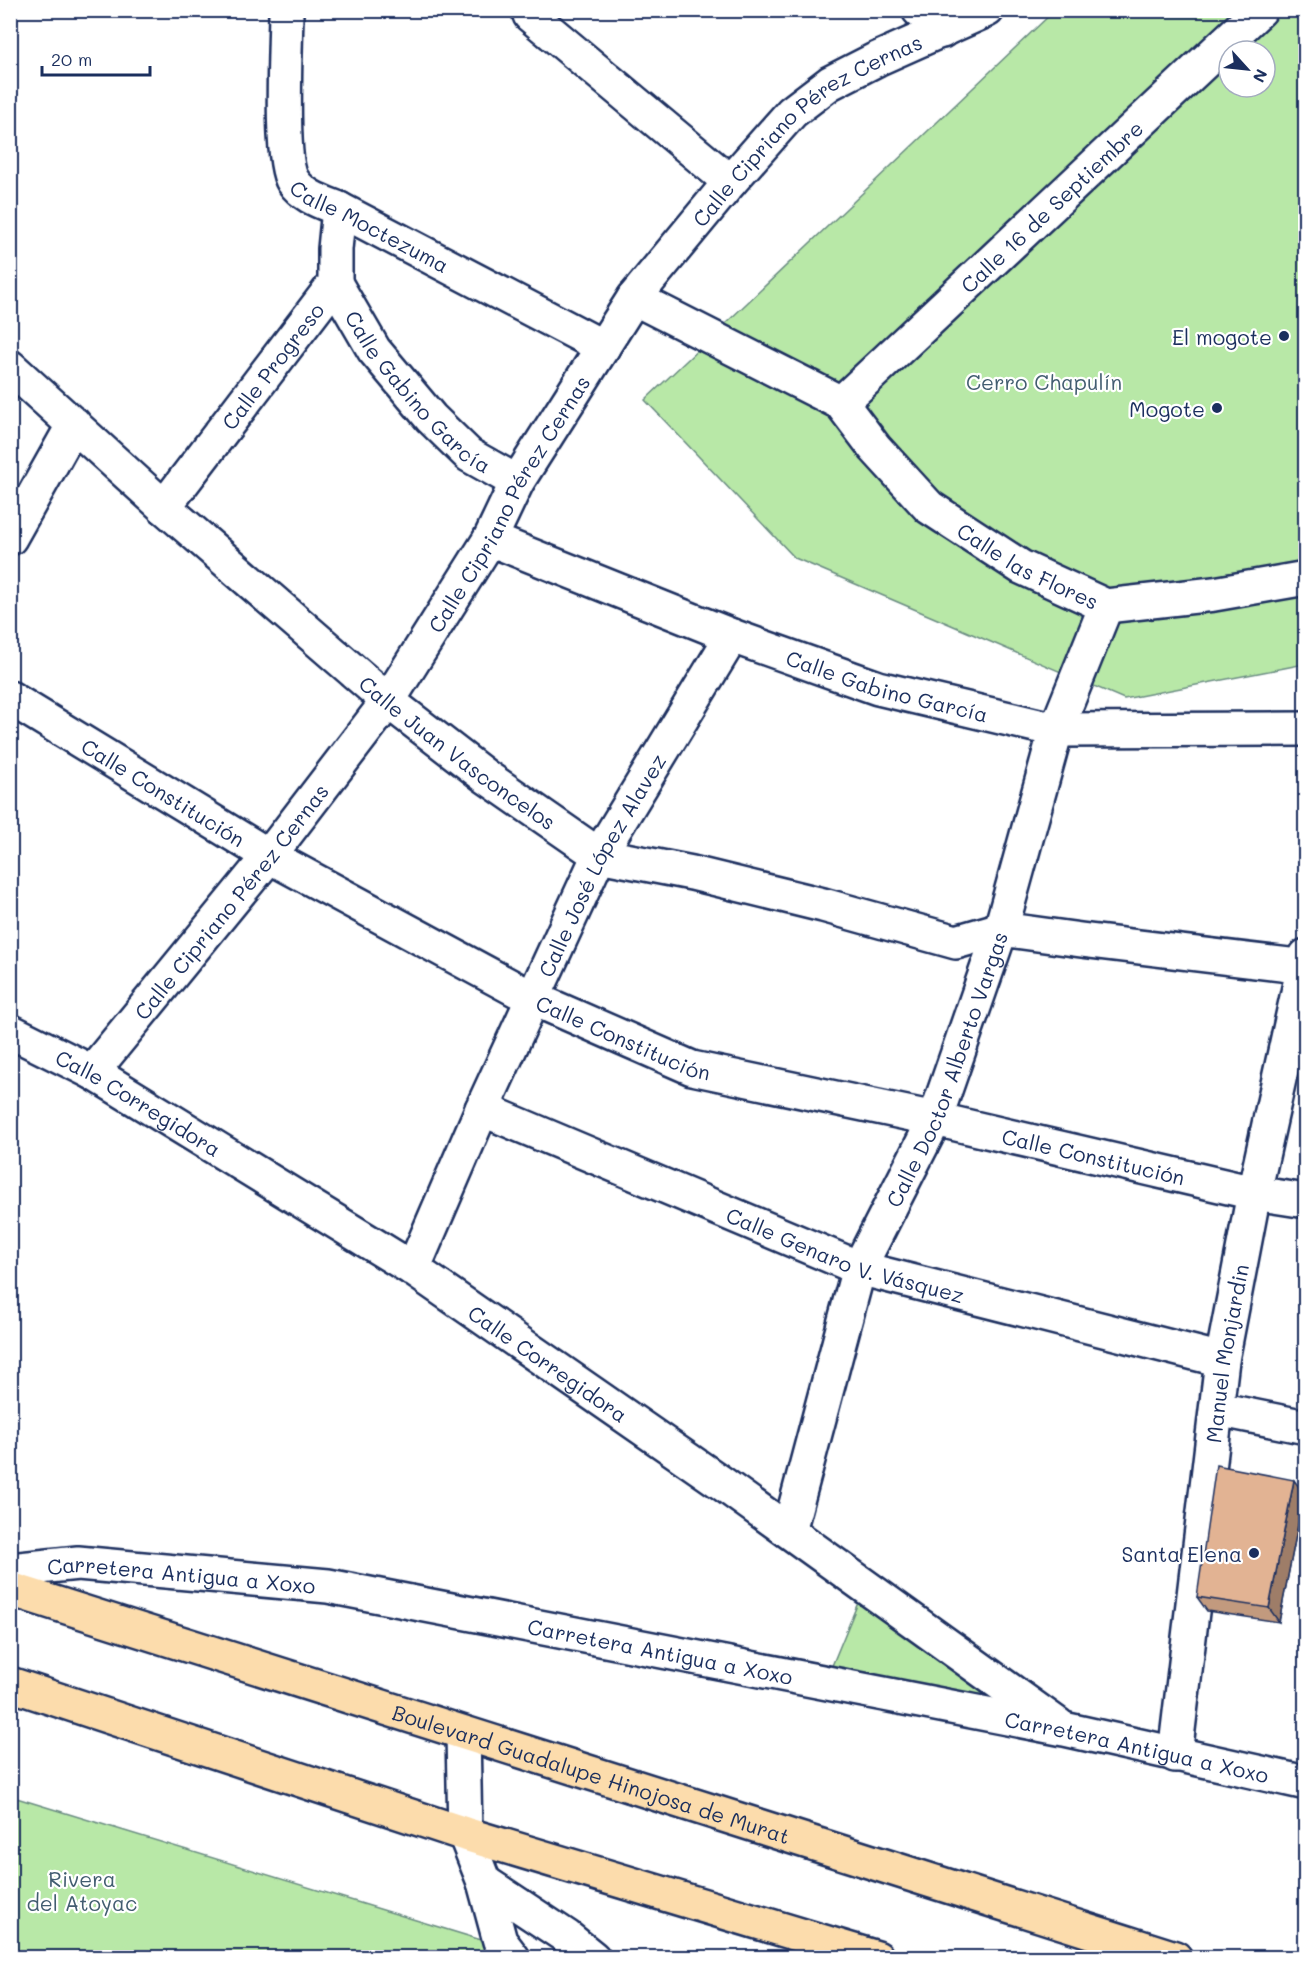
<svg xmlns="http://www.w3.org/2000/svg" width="1316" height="1968" font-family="Mali,sans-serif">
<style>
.green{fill:#b8e8a7;stroke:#6a8c82;stroke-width:1.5;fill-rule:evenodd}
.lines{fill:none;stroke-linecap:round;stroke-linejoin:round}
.minor-casing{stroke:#1b2f5e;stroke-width:38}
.major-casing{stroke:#1b2f5e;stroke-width:38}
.minor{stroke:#fff;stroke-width:33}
.major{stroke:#fcdcac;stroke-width:33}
.wall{fill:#c29a7e;stroke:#1b2f5e;stroke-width:1.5}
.shaded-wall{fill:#9e7d67;stroke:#1b2f5e;stroke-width:1.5}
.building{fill:#e2b393;stroke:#1b2f5e;stroke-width:1.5}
.poi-dot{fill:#1b2f5e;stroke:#fff;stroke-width:2}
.labels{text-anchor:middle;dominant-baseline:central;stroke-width:4.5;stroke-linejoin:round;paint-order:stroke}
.street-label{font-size:21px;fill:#1b2f5e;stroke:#fff}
.poi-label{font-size:21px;fill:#1b2f5e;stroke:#fff;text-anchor:end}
.park-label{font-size:21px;fill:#425d70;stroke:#fff}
</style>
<rect width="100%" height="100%" fill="#fff"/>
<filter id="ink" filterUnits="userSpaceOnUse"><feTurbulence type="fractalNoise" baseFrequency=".0167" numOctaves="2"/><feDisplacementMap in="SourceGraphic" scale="12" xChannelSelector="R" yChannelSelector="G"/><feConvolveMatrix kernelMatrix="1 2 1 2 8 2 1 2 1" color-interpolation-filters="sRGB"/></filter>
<g filter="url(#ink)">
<!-- green -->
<path class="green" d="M1054 11H1305V664L1124 699 795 558 645 400ZM1229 51H1265V87H1229Z
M869 1576 1093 1743 820 1695Z
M10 1796 504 1947 512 1957H11Z"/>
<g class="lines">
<defs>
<g id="minor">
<path id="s1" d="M286 10C286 42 279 160 293 181 304 197 322 202 339 209L603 347"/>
<path d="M919 10 942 31"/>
<path d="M530 15 730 182"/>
<path id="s2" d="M335 283 374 350 431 418 469 455 517 482"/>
<path id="s3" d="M634 298 841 403 875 448 929 507 1021 567 1106 606 1214 594 1306 578"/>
<path id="s4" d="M10 367 164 507 388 701 485 776 599 855 692 873 823 905 956 942 1001 929 1081 940 1306 967"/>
<path id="s5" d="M841 403 1260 10"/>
<path id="s6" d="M164 507 335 283V249L339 209"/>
<path d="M10 538 74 424"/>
<path id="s7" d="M490 539 732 636 878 688 1056 730 1306 729"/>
<path id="s8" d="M10 698 269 856 532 998 692 1068 935 1119 1254 1193 1306 1201"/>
<path id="s9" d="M10 1031 92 1072 413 1269 723 1484 1058 1725"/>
<path id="s10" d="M92 1072 269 856 388 701 490 539 517 482 634 298 730 182 792 112 830 83 877 59 987 10"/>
<path id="s11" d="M482 1109 859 1268 1222 1360"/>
<path id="s12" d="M413 1269 482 1109 599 855 732 636"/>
<path d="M1217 1409 1306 1427"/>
<path id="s13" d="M789 1531 859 1268 935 1119 1001 929 1056 730 1106 606"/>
<path id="s14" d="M10 1570 78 1563 328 1586 1064 1729 1306 1783"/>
<path d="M463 1734 465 1834 484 1882 500 1941 513 1958"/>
<path id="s15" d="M1175 1755 1222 1360 1254 1193 1306 956"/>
<path d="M484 1882 567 1937 593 1958"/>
</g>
<g id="major">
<path id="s16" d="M10 1589 1175 1958"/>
<path d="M10 1684 465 1834 877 1958"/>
</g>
</defs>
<!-- minor casing -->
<use href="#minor" class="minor-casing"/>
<!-- major casing -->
<use href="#major" class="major-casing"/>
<!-- minor -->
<use href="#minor" class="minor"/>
<!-- major -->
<use href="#major" class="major"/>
</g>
<!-- wall -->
<path class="wall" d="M1304 1494 1279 1622 1207 1611 1197 1597Z"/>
<!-- shaded-wall -->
<path class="shaded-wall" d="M1294 1480 1304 1494 1279 1622 1269 1608Z"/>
<!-- building -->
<path class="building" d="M1216 1465 1294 1480 1269 1608 1197 1597Z"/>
</g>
<!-- markers -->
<g class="poi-dot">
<circle cx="1284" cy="336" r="6"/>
<circle cx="1217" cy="408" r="6"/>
<circle cx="1254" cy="1553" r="6"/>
</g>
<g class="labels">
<!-- street labels -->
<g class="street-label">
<text stroke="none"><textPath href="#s10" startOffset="1192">Calle Cipriano Pérez Cernas</textPath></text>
<text stroke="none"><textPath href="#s5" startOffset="288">Calle 16 de Septiembre</textPath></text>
<text stroke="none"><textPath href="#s1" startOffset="262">Calle Moctezuma</textPath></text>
<text stroke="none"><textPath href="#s6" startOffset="178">Calle Progreso</textPath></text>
<text stroke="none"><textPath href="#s2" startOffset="138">Calle Gabino García</textPath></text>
<text stroke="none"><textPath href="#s10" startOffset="706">Calle Cipriano Pérez Cernas</textPath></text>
<text stroke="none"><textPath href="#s3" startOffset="484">Calle las Flores</textPath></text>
<text stroke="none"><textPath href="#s7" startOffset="424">Calle Gabino García</textPath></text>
<text stroke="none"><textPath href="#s4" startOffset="591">Calle Juan Vasconcelos</textPath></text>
<text stroke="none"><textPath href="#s8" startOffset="180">Calle Constitución</textPath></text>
<text stroke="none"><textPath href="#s12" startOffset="446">Calle José López Alavez</textPath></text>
<text stroke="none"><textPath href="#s10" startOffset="220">Calle Cipriano Pérez Cernas</textPath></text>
<text stroke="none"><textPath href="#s8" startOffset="702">Calle Constitución</textPath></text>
<text stroke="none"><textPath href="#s13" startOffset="490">Calle Doctor Alberto Vargas</textPath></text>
<text stroke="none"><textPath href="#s9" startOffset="147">Calle Corregidora</textPath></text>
<text stroke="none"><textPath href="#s8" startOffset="1188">Calle Constitución</textPath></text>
<text stroke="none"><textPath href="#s11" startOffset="392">Calle Genaro V. Vásquez</textPath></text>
<text stroke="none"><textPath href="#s15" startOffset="405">Manuel Monjardin</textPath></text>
<text stroke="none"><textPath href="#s9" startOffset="633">Calle Corregidora</textPath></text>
<text stroke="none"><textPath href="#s14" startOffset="172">Carretera Antigua a Xoxo</textPath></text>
<text stroke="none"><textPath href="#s14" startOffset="658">Carretera Antigua a Xoxo</textPath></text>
<text stroke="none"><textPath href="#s14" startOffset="1144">Carretera Antigua a Xoxo</textPath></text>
<text stroke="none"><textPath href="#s16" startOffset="610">Boulevard Guadalupe Hinojosa de Murat</textPath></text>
</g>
<!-- poi labels -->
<g class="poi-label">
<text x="1272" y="336">El mogote</text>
<text x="1205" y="408">Mogote</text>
<text x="1242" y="1553">Santa Elena</text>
</g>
<!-- park labels -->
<g class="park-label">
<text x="1044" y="381">Cerro Chapulín</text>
<text x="82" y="1878">Rivera<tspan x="82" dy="24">del Atoyac</tspan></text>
</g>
</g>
<!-- margin -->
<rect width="1316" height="1968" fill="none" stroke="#fff" stroke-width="36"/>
<rect x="18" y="18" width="1280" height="1932" fill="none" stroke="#1b2f5e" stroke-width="2" filter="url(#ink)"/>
<!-- north arrow -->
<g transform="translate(1247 69) rotate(117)"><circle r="28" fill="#ffffff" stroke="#a4acbf" stroke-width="1.5"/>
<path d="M0-4.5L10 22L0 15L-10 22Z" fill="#1b2f5e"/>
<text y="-9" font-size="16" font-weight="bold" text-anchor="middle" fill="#1b2f5e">N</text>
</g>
<!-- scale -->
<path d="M42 66v9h108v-9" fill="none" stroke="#1b2f5e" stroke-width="3"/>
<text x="51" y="66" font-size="18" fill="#1b2f5e" stroke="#ffffff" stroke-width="4.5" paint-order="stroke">20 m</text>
</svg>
